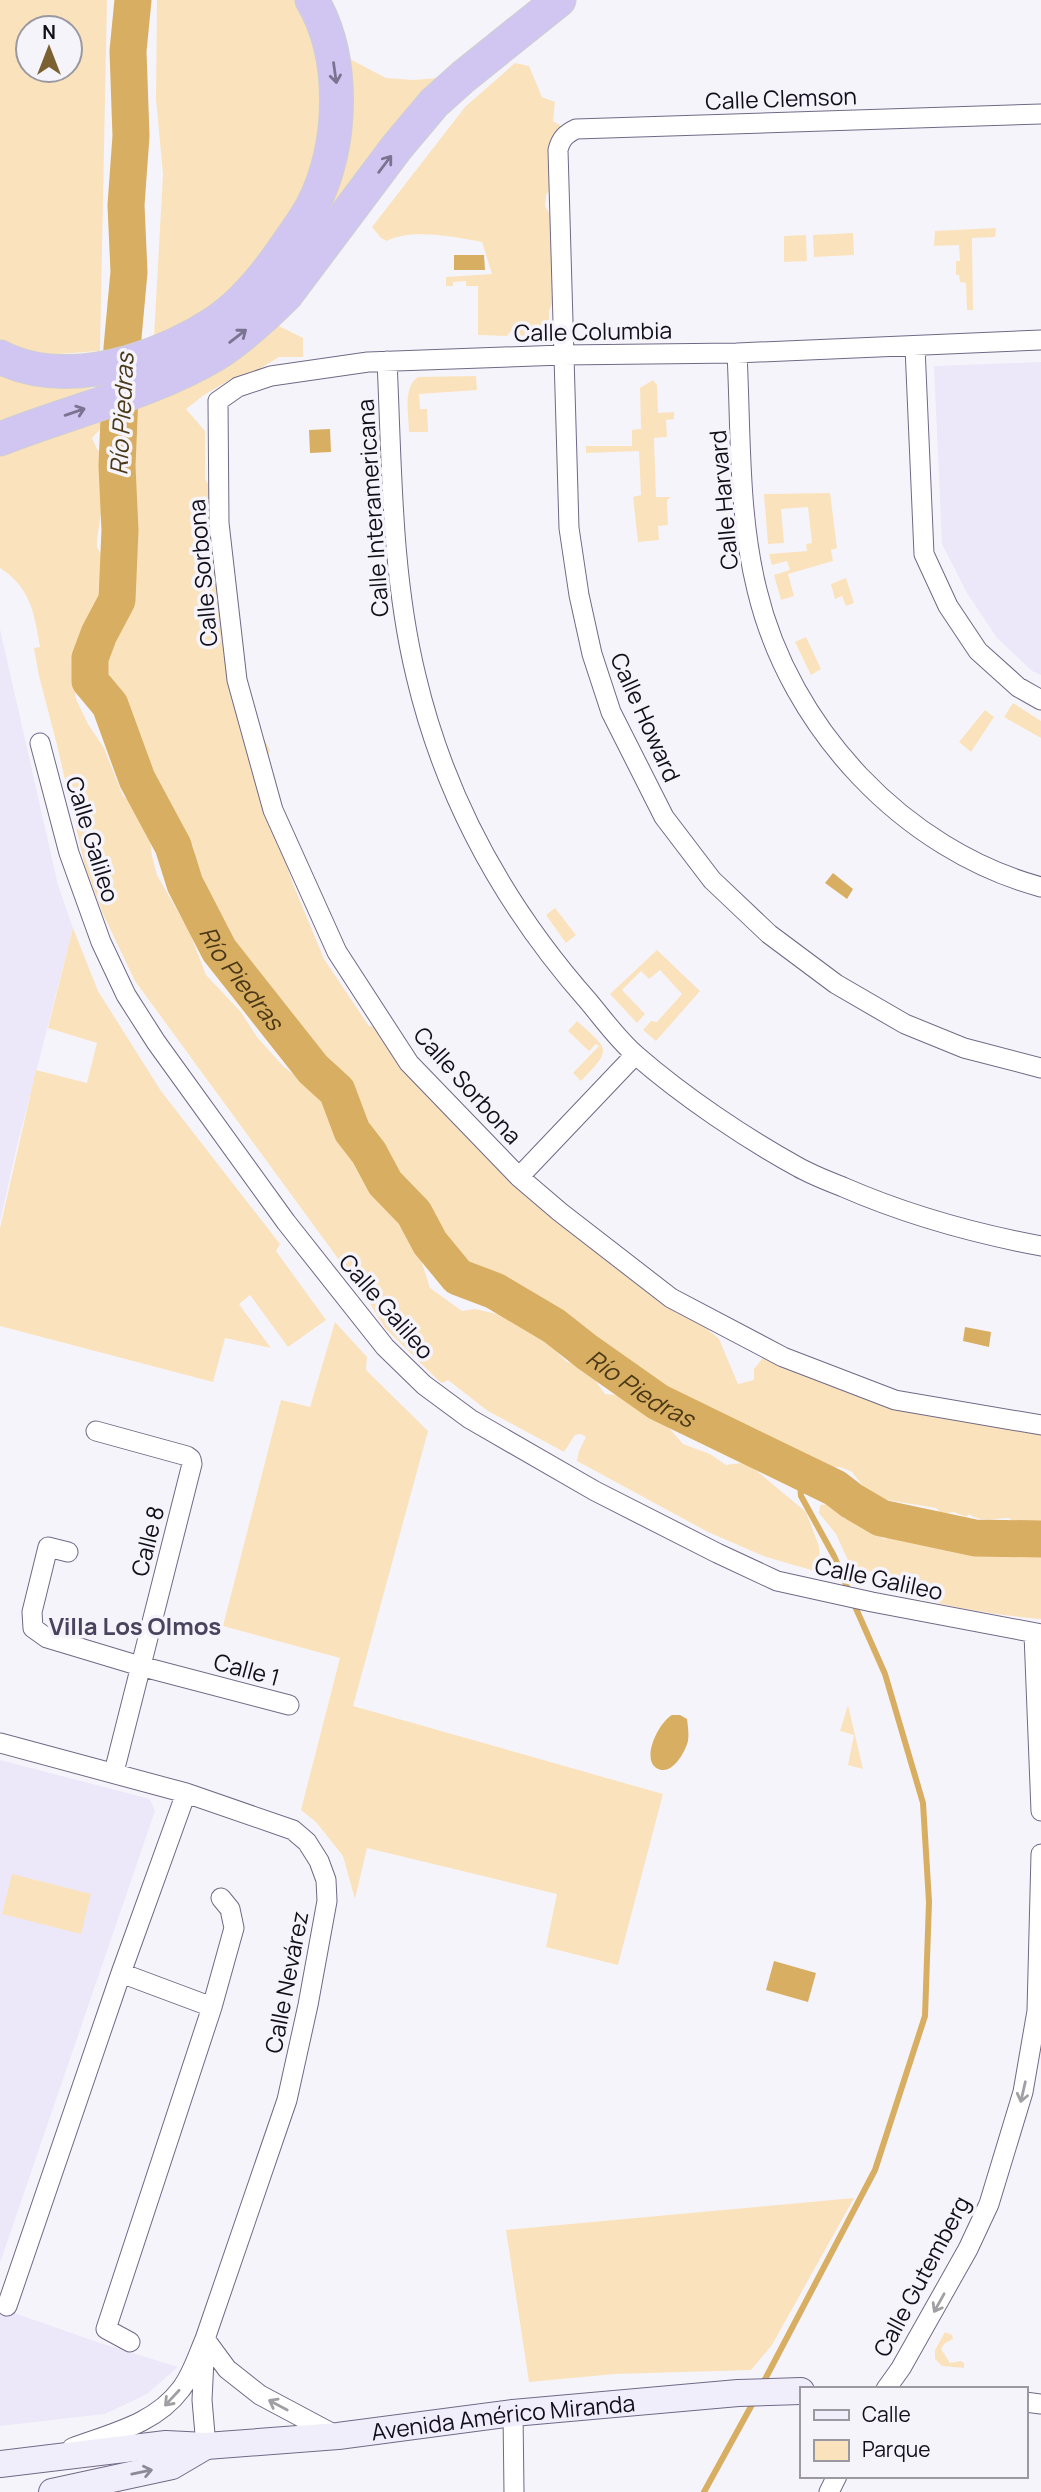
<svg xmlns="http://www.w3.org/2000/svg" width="1041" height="2492" font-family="Manrope,sans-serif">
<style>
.built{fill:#ece8f9}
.green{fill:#fae3bc;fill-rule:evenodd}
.water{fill:#d8ae62}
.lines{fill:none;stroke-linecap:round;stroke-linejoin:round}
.stream{stroke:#d8ae62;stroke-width:6}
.river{stroke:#d8ae62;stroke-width:37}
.street-casing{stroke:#706986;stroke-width:21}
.secondary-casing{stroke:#706986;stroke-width:28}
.highway-casing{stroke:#d0cfd1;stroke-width:35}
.street{stroke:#fff;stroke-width:19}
.secondary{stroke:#f1eefb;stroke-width:26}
.highway{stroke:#d1c6f2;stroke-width:33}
.oneway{stroke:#7b7491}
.oneway2{stroke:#a09fa3}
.oneway3{stroke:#8d8a96}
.labels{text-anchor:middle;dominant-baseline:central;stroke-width:7;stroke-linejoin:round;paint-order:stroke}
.street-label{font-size:23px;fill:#120f1a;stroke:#f6f4fb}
.water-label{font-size:24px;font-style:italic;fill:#4a3817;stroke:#f6f4fb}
.neighbourhood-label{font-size:24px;font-weight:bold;fill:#4a435e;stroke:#f6f4fb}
</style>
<rect width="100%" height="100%" fill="#f6f4fb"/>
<!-- built -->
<path class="built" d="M1041 362V675L1032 671 997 638 967 593 942 544 934 366Z
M0 629 58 885 73 928 16 1150 0 1222Z
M0 1760 150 1799 155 1811 0 2263Z
M0 2308 100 2343 178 2367 147 2394 105 2414 0 2426Z"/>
<!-- green -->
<path class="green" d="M0 0H107L100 351 43 355 0 345ZM28 28H70V70H28Z
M157 0H300L327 61 319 158 275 247 210 312 154 337 163 174 156 99Z
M348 58 386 78 413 80 438 78 308 247Z
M515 63 529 66 542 97 555 102 553 121 561 126 565 140 550 189 546 195 545 206 555 222 556 294 549 311V327C529 331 535 343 511 331L507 336 478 335V286H466V281L453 282V286H446V277L492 274 482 242C456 237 411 228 387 241L381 238 372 227 465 107Z
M996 228 995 237 972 238 973 310H967L966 283 960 282 959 275H956V261H960L959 245 934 246 935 231Z
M853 233 854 255 814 257 813 235Z
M806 235 807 261 784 262V236Z
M277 325 303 338V357H279L258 370 233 378 204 395 186 409 205 431V479L210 487 216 574 263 737 270 750 260 789 293 884 324 959 369 1026 394 1029 413 1078 719 1339 738 1384 754 1380V1369L766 1354 1041 1430V1535L1026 1534 1009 1518C995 1518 981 1523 969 1514L966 1517 954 1512 942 1514 936 1508 881 1499 867 1491 852 1472 840 1467 813 1469 803 1463 784 1459 766 1464 746 1454 725 1441 685 1429 673 1421 650 1388 606 1358 555 1313 540 1311 529 1306 520 1290 506 1280 472 1266 437 1241 422 1213 398 1184 389 1180C388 1149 376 1145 361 1122 354 1111 349 1098 343 1087L331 1090 318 1076V1059L310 1045 275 996 263 987 217 917 196 859 193 846 179 830 160 787 148 770 145 761 137 748 130 744 134 717 105 668 104 648 109 635 119 619 126 591 130 536 113 528C113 508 134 497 136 478 136 470 127 420 124 411Z
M0 368 93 381 91 388 0 425Z
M476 376 477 390 419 394 420 409H427L428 432H409C409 415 402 388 418 377Z
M653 380 657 385 658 413 674 412V419L666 420 667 437 654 438 656 497H671L667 500 668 525 658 526 659 540 638 542 633 497 641 495 639 451 586 453V446H632V430L641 429 640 388Z
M105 418 104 425 92 438 97 449 107 461V476L97 539V547L104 560 103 591 98 609 80 638 79 654 72 666 76 699 88 724 104 748 123 796 140 807 148 822 152 856 157 875 189 931 206 975 241 1012 257 1037 283 1066 303 1082 313 1080 325 1089 332 1103 337 1136 371 1185 413 1235 430 1288 462 1311 475 1309 532 1322 551 1339 557 1352 567 1362 586 1368 605 1394 631 1397 644 1403 657 1414 683 1444 710 1454 726 1465 741 1463 752 1467 806 1512 819 1546 820 1562 815 1571 766 1557 708 1532 577 1461 579 1451 586 1437 581 1434 575 1435 564 1452 488 1411 448 1380 442 1383 438 1380 385 1328 364 1294 135 981 103 914 85 866 57 745 39 676 34 648 40 647C34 613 31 588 0 568V453Z
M830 493 837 548 831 550 833 561 788 574 794 596 781 600 774 575 790 570 787 561 772 565 769 554 807 551 806 544 812 543 808 507 781 509 784 543 768 544 764 494Z
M846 578 854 603 846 606 842 596 835 599 831 584Z
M806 637 821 669 811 675 795 642Z
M1013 703 1041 721V738L1004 717Z
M985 710 994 717 971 752 959 742Z
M555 908 576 935 566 943 546 915Z
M73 928 98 991 161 1091 280 1244 276 1251 326 1320 288 1347 250 1295 239 1304 271 1348 225 1338 213 1382 0 1326V1228L36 1070 87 1083 97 1043 48 1028Z
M657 950 700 991 656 1041 643 1030 651 1021 657 1022 682 994 660 970 649 979 641 971 622 990 645 1014 637 1023 610 994Z
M577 1021C610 1051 612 1048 581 1081L573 1073 599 1046 596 1044 589 1051 568 1031Z
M335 1322 367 1357 366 1370 428 1431 353 1706 663 1794 618 1965 546 1947 557 1894 367 1848 355 1899 343 1856 316 1822 301 1810 340 1658 223 1626 281 1400 310 1407Z
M830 1504 845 1519 853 1516 868 1523 869 1531 885 1539C896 1531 907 1539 918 1544L920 1538C942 1535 946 1536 963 1551L1012 1552C1022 1546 1031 1550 1041 1554V1619C1007 1616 891 1603 875 1572L851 1567 836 1534 819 1513 820 1505Z
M848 1705 863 1769 848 1765 854 1735 840 1731Z
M12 1874 91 1894 81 1934 2 1914Z
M854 2198 772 2345 751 2370 615 2374 529 2382 506 2230Z
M945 2332 952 2335 953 2339 945 2343 941 2349 950 2363 961 2361 964 2363V2368L942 2366 935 2359V2350Z"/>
<!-- water -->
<path class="water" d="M454 255H484L485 270H454Z
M330 429 331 452 310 453 309 430Z
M833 873 853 889 847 899 825 883Z
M965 1327 991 1332 989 1347 963 1341Z
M672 1715H680L687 1719C688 1727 689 1733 688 1741 685 1753 670 1779 655 1767 642 1756 660 1721 672 1715Z
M774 1961 816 1973 808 2002 766 1990Z"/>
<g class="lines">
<!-- stream -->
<path class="stream" d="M799 1471 801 1496 834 1556 850 1594
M762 2385 875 2170 925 2016 929 1902 923 1803 885 1674 854 1604
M704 2492 754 2401"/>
<!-- river -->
<path class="river" id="s1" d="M133 0 128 51 131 136 126 205 129 272 122 348 117 466 120 530 117 600 99 634 90 658V681L110 705 137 779 173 846 185 884 219 950 313 1069 337 1091 352 1131 369 1153 385 1183 414 1213 430 1243 458 1277 495 1291 554 1326 587 1352 658 1402 835 1488 852 1501 881 1518 975 1538 1041 1539"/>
<defs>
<path id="street" d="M1041 114 576 129C566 134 561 138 558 150L569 528 579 595 592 654 611 712 664 817 712 880 769 934 836 984 905 1024 964 1048 1041 1068
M1041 340 737 353 562 355 368 362 271 376 238 387 218 401 219 523 237 680 273 810 337 952 409 1063 519 1177 560 1212 671 1298 783 1357 895 1400 1041 1425
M915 347 924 554 948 606 978 651 1018 687 1041 700
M737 353C741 432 738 514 757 590 790 728 904 850 1041 887
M387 361C392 466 391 573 416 676 445 799 505 907 589 1002 604 1020 619 1041 637 1056 683 1096 745 1138 798 1167 812 1175 828 1181 843 1187 907 1215 972 1233 1041 1246
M40 743 69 853 101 942 126 995 156 1042 286 1222 385 1347 424 1385 470 1419 595 1491 717 1553 777 1581 872 1602 1041 1634
M519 1177 635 1055
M96 1431 187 1456 191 1459 192 1464 114 1772
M68 1552 48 1547 32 1612 33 1628 47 1638 140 1666 289 1705
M1034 1634 1041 1811
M0 1743 186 1793 293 1830 307 1842 319 1861 326 1880 327 1901 308 2005 287 2100 205 2339 202 2400 206 2446
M121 1973 212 2007
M7 2306 121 1973 186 1793
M130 2342 106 2329 212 2007 234 1928 230 1909 221 1898
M886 2389 901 2368 968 2249 989 2204 1023 2092 1037 2011 1041 1854
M1025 2402 1041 2404
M513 2413 514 2492
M72 2448C112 2433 155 2424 181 2389 192 2375 198 2355 205 2339L227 2369 260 2395 337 2436
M829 2492 837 2476"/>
<g id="secondary">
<path id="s2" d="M0 2464 166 2444 206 2446 338 2436 513 2413 738 2393 801 2391"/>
<path d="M52 2492 172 2466 206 2446"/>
</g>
<path id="highway" d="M0 357C39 377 88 374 129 362 160 353 189 340 216 322 244 303 265 277 284 249 294 235 305 220 313 205 343 145 346 58 312 0
M0 439C70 411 151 393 216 354 241 338 265 316 286 295L397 147 434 103 463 77 559 0"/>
</defs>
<!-- street casing -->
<use href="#street" class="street-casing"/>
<!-- secondary casing -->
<use href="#secondary" class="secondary-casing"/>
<!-- highway casing -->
<use href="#highway" class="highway-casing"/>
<!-- street -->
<use href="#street" class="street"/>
<!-- secondary -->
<use href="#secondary" class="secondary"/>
<!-- highway -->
<use href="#highway" class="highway"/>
</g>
<!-- one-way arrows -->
<defs><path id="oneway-shaft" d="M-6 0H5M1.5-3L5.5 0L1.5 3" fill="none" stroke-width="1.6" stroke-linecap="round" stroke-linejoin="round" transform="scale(1.75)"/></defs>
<g class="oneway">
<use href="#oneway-shaft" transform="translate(335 73) rotate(82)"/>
<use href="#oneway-shaft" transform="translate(385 164) rotate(-53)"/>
<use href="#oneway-shaft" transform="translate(238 336) rotate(-38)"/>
<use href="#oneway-shaft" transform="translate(75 412) rotate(-19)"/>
</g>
<g class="oneway2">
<use href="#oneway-shaft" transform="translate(1023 2092) rotate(103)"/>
<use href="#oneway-shaft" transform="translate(939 2303) rotate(119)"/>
<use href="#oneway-shaft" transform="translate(172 2398) rotate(133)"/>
<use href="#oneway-shaft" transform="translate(278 2405) rotate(-152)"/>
</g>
<use class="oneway3" href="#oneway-shaft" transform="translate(142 2472) rotate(-12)"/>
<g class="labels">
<!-- street labels -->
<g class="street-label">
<text transform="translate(781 98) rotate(-2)">Calle Clemson</text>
<text transform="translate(593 331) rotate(-1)">Calle Columbia</text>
<text transform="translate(723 500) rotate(-95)">Calle Harvard</text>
<text transform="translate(372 508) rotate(-94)">Calle Interamericana</text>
<text transform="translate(202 573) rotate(-95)">Calle Sorbona</text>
<text transform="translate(646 717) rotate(66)">Calle Howard</text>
<text transform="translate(93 839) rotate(73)">Calle Galileo</text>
<text transform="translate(468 1085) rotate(48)">Calle Sorbona</text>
<text transform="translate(387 1306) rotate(49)">Calle Galileo</text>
<text transform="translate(147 1541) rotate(-76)">Calle 8</text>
<text transform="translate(879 1578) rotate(12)">Calle Galileo</text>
<text transform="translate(247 1669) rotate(15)">Calle 1</text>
<text transform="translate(286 1982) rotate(-79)">Calle Nevárez</text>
<text transform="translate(921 2276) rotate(-62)">Calle Gutemberg</text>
<text stroke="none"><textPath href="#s2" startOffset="506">Avenida Américo Miranda</textPath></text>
</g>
<!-- water labels -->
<g class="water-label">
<text transform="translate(121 414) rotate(-87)">Río Piedras</text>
<text stroke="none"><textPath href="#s1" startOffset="1024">Río Piedras</textPath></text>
<text stroke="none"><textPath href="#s1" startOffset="1612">Río Piedras</textPath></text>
</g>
<!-- neighbourhood labels -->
<g class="neighbourhood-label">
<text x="135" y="1625">Villa Los Olmos</text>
</g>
</g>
<!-- legend -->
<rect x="800" y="2387" width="228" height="91" fill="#f6f4fb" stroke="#9b98a1" stroke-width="2"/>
<rect x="814" y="2410" width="35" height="10" fill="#f1eefb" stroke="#9b98a1" stroke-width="2"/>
<text x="862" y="2422" font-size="21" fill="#120f1a">Calle</text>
<rect x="814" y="2440" width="35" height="21" fill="#fae3bc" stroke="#9b98a1" stroke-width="2"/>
<text x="862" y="2457" font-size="21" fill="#120f1a">Parque</text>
<!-- north arrow -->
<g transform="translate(49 49)"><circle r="33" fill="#f6f4fb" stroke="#9b98a1" stroke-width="2"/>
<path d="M0-5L12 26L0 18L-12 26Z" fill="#7b6132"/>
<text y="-10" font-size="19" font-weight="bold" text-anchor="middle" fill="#120f1a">N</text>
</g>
</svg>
